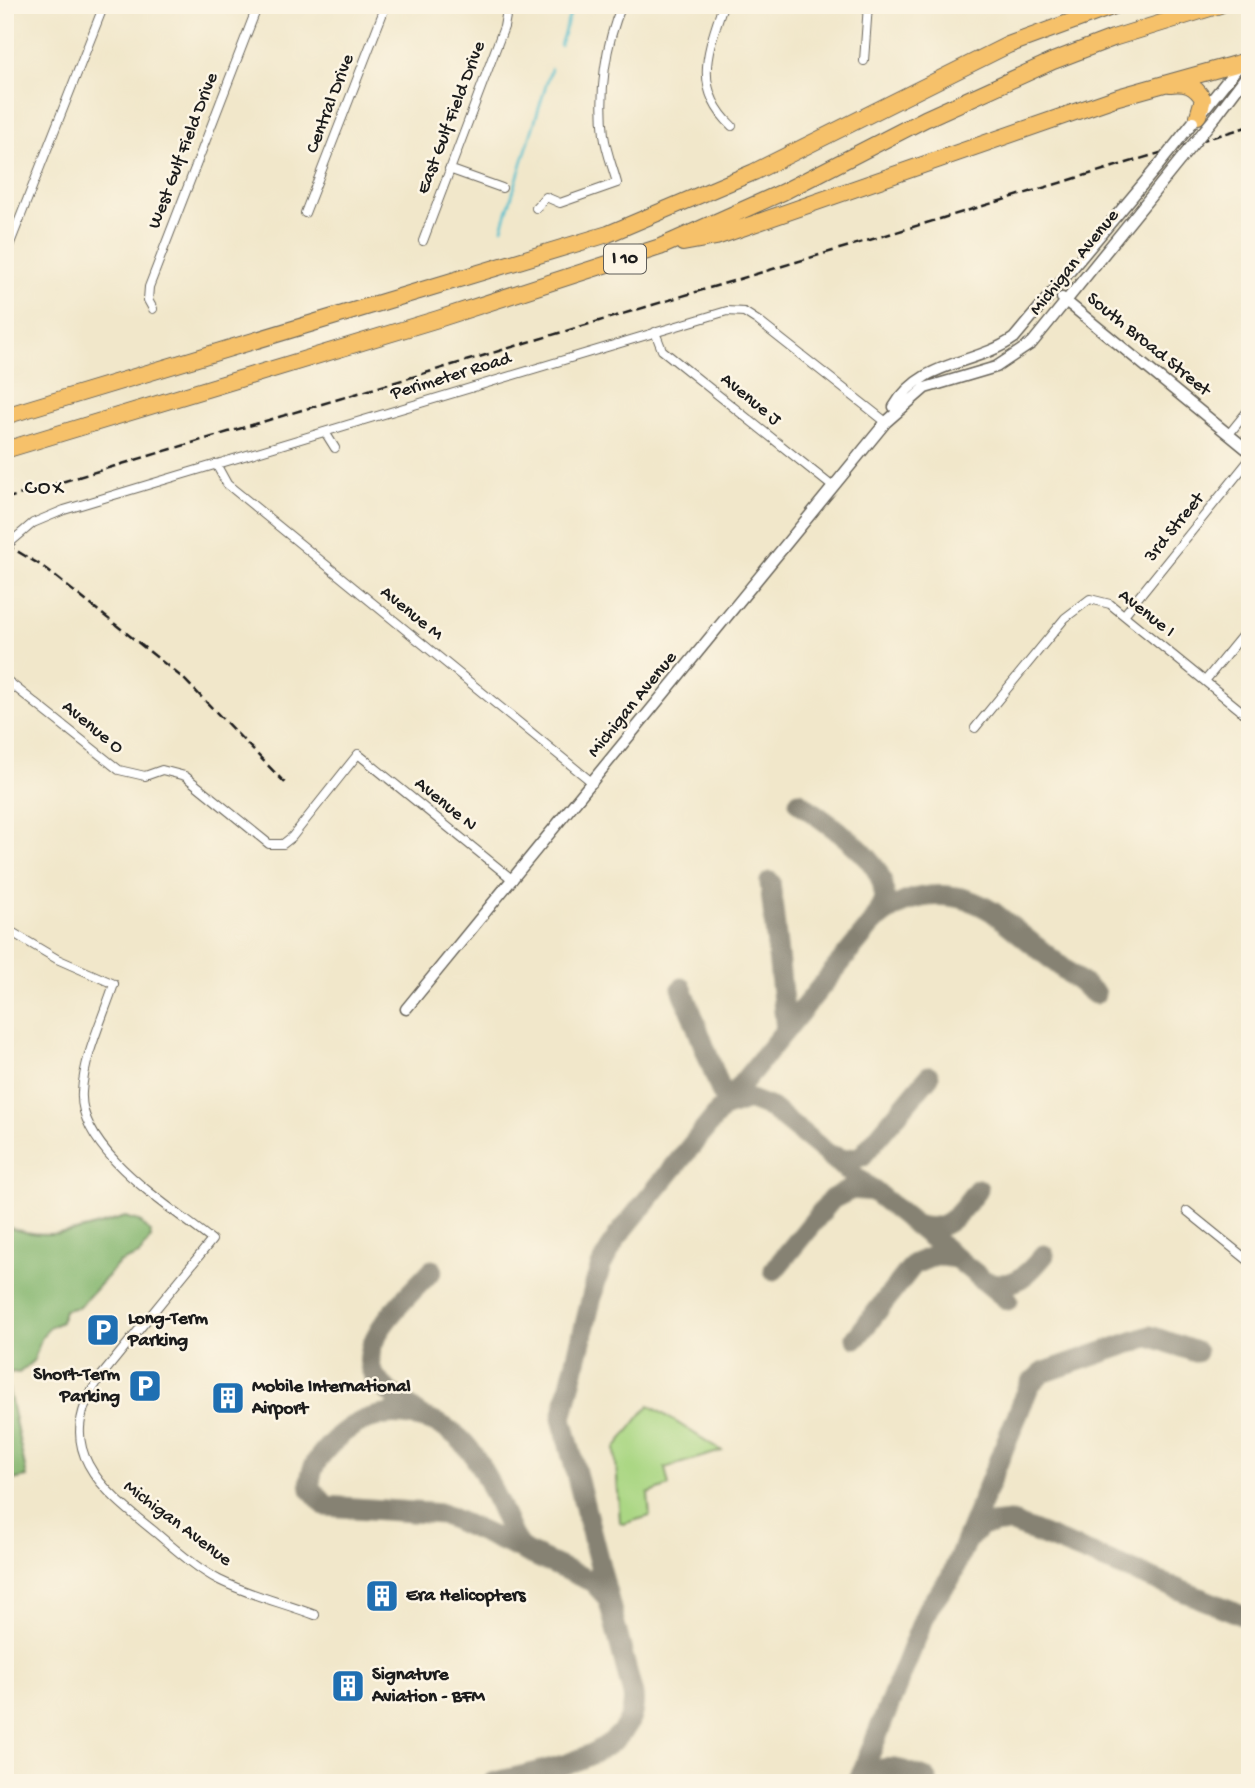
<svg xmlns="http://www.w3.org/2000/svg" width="1255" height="1788" font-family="'Gochi Hand',sans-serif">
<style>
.green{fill:#abd784;stroke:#647a50;stroke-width:2}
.forest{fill:#88b872;stroke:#526a47;stroke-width:2}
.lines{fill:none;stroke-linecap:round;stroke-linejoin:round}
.stream{stroke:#52becd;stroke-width:2.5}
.taxiway{stroke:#868273;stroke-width:21}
.minor-casing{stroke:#676359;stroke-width:10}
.tertiary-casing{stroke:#676359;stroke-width:13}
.motorway-casing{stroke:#676359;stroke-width:18}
.minor{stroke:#fff;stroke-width:8}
.tertiary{stroke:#fff;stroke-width:10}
.motorway{stroke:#f6c16b;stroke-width:16}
.rail{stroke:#1c1c1c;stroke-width:2.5;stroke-dasharray:10 5;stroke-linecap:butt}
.tertiary-bridge-casing{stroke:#676359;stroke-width:13;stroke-linecap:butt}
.tertiary-bridge{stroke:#fff;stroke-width:10}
.labels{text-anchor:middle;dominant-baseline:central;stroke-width:5;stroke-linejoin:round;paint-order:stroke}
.shield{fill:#fcf5e5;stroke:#5f5d58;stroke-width:2}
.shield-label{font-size:18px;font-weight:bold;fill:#1c1c1c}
.street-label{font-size:19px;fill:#1c1c1c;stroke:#fcf5e5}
.poi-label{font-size:19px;font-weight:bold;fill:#1c1c1c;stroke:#fcf5e5;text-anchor:start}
.neighbourhood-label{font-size:21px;letter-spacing:2px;fill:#1c1c1c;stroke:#fcf5e5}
</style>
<rect width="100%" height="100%" fill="#fcf5e5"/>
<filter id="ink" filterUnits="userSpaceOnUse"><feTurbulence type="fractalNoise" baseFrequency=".0143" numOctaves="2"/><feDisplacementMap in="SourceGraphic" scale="14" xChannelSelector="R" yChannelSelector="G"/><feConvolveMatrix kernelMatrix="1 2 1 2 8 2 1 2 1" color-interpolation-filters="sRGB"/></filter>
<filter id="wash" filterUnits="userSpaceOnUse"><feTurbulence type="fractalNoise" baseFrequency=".00686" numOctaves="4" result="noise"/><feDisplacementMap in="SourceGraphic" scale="28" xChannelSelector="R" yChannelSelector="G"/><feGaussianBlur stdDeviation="1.57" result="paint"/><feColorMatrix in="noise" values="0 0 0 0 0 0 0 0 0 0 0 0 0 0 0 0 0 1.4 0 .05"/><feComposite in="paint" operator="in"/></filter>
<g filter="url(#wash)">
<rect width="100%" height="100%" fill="#f1e7ca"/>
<!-- green -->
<path class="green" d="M649 1405 722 1451 665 1468 669 1486 648 1494 650 1516 623 1524 620 1522 615 1448Z"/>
<!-- forest -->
<path class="forest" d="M125 1217 139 1221 150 1232 151 1238 139 1255 119 1263 79 1307 64 1310 61 1322 48 1328 41 1339 34 1360 19 1373 11 1372 6 1378 27 1477 8 1481 5 1486V1226C47 1243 84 1230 125 1217Z"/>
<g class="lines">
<!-- stream -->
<path class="stream" d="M560 45 573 5
M502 228 551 69"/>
<!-- taxiway -->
<path class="taxiway" d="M799 802C832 829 910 870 875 919
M770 882 786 1029
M682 988 726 1104
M723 1108 748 1099 771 1108 1008 1300
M830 1155 845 1160 862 1156 929 1076
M916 1225C947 1236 960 1211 978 1189
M774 1270 832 1199 852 1189 874 1191
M985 1281C1013 1291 1027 1275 1044 1255
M856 1338 914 1264 936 1255 956 1258
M422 1417C407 1405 387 1393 376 1378 350 1344 410 1295 432 1270
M969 1538 982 1525 1010 1522 1250 1618
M524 1551C513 1541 509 1528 503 1514 481 1465 466 1421 404 1415 379 1412 354 1421 336 1439 322 1452 307 1469 311 1489L326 1506 442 1514 593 1582 606 1596
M493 1783C537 1771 641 1758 633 1695L562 1418 595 1284 601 1266 617 1237 872 924C906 891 953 886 993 912L1095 994
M858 1783 928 1608 951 1577 1030 1384 1042 1373 1150 1336 1196 1352
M860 1783C879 1759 903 1770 927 1779"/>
</g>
</g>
<g filter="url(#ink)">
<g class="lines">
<defs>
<path id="minor" d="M723 5C708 51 692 88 732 126
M864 61 868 5
M449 169 502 188
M536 208 546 197 560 203 617 183C613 168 606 151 604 135 599 93 605 44 622 5
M305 213 386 5
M423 241 504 27 508 5
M5 256 104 5
M153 309 148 300 149 287 258 5
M655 332 662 350 833 487
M325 432 335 448
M1229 434 1250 408
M216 464 227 484 593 783
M5 547 33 523 64 510 727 311 744 312 758 321 886 422
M1124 615 1250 459
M5 679 119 770 145 776 162 770 185 776 269 844H283L292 837 358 754 513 880
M1205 681 1250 626
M975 728 1065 618 1090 599 1110 604 1250 718
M5 928 57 959 114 984C103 1018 84 1056 82 1092 78 1151 170 1206 212 1240L102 1375C49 1447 101 1489 155 1532 175 1549 196 1568 219 1580 249 1595 283 1603 315 1615
M1187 1211 1250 1262"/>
<path id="tertiary" d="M1202 112 1242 62
M1216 116 1250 71
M1062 298 1250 452
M894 407C921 360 974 366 1014 338L1158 166
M406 1009 886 422 925 388 996 367 1032 343 1181 159"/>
<path id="motorway" d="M1170 84C1185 82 1195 85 1203 99L1198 116
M683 243 716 237 1118 97 1250 60
M5 416 608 234 754 172 1008 45 1117 5
M5 450 438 319 660 247 783 192 925 119 1053 61 1113 38 1220 5"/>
</defs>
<!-- minor casing -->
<use href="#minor" class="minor-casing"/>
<!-- tertiary casing -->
<use href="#tertiary" class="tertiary-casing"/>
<!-- motorway casing -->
<use href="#motorway" class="motorway-casing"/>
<!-- minor -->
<use href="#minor" class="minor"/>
<!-- tertiary -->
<use href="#tertiary" class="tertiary"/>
<!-- motorway -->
<use href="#motorway" class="motorway"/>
<!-- rail -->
<path class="rail" d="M5 499 1250 126
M5 544 42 566 184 679 285 783"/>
<defs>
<path id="tertiary-bridge" d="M1181 159 1216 116
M1158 166 1193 122"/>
</defs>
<!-- tertiary-bridge casing -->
<use href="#tertiary-bridge" class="tertiary-bridge-casing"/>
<!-- tertiary-bridge -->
<use href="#tertiary-bridge" class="tertiary-bridge"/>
</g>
</g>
<!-- icons -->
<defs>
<symbol id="parking-square" viewBox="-11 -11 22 22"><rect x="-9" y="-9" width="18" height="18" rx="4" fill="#1f6fb2" stroke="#fcf5e5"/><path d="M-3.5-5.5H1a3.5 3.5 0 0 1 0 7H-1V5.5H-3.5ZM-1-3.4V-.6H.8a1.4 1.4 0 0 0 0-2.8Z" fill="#fff"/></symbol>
<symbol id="building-square" viewBox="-11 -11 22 22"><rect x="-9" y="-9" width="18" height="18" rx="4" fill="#1f6fb2" stroke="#fcf5e5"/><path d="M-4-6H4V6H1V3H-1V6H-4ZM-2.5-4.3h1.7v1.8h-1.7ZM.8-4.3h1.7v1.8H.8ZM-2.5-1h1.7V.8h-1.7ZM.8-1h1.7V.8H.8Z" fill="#fff"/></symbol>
</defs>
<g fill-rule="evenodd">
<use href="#parking-square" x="84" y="1311" width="38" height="38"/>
<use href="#parking-square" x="126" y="1367" width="38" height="38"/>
<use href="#building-square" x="209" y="1379" width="38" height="38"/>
<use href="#building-square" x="363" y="1577" width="38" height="38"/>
<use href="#building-square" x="329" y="1667" width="38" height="38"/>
</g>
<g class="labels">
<!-- shield labels -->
<rect class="shield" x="604" y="244.5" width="42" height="29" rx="5"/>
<g class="shield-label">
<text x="625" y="259">I 10</text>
</g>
<!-- street labels -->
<g class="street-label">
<text transform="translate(331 104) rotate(-69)">Central Drive</text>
<text transform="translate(452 118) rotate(-69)">East Gulf Field Drive</text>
<text transform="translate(184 151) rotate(-69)">West Gulf Field Drive</text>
<text transform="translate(1075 263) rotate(-51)">Michigan Avenue</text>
<text transform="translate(1148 345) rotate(39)">South Broad Street</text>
<text transform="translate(451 377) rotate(-17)">Perimeter Road</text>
<text transform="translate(750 400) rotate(39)">Avenue J</text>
<text transform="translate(1175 528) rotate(-51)">3rd Street</text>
<text transform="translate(411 614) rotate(39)">Avenue M</text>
<text transform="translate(1146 614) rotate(38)">Avenue I</text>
<text transform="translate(633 705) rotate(-51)">Michigan Avenue</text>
<text transform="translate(92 728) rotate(39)">Avenue O</text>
<text transform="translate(445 805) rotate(39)">Avenue N</text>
<text transform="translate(177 1524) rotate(37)">Michigan Avenue</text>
</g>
<!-- poi labels -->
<g class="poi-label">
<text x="128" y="1319">Long-Term<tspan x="128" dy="22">Parking</tspan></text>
<text x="120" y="1375" text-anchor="end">Short-Term<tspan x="120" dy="22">Parking</tspan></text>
<text x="252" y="1387">Mobile International<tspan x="252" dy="22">Airport</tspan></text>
<text x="406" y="1596">Era Helicopters</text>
<text x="372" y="1675">Signature<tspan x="372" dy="22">Aviation - BFM</tspan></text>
</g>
<!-- neighbourhood labels -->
<g class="neighbourhood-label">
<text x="45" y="489">COX</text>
</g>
</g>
<!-- margin -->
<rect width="1255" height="1788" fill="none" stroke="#fcf5e5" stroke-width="28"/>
</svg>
